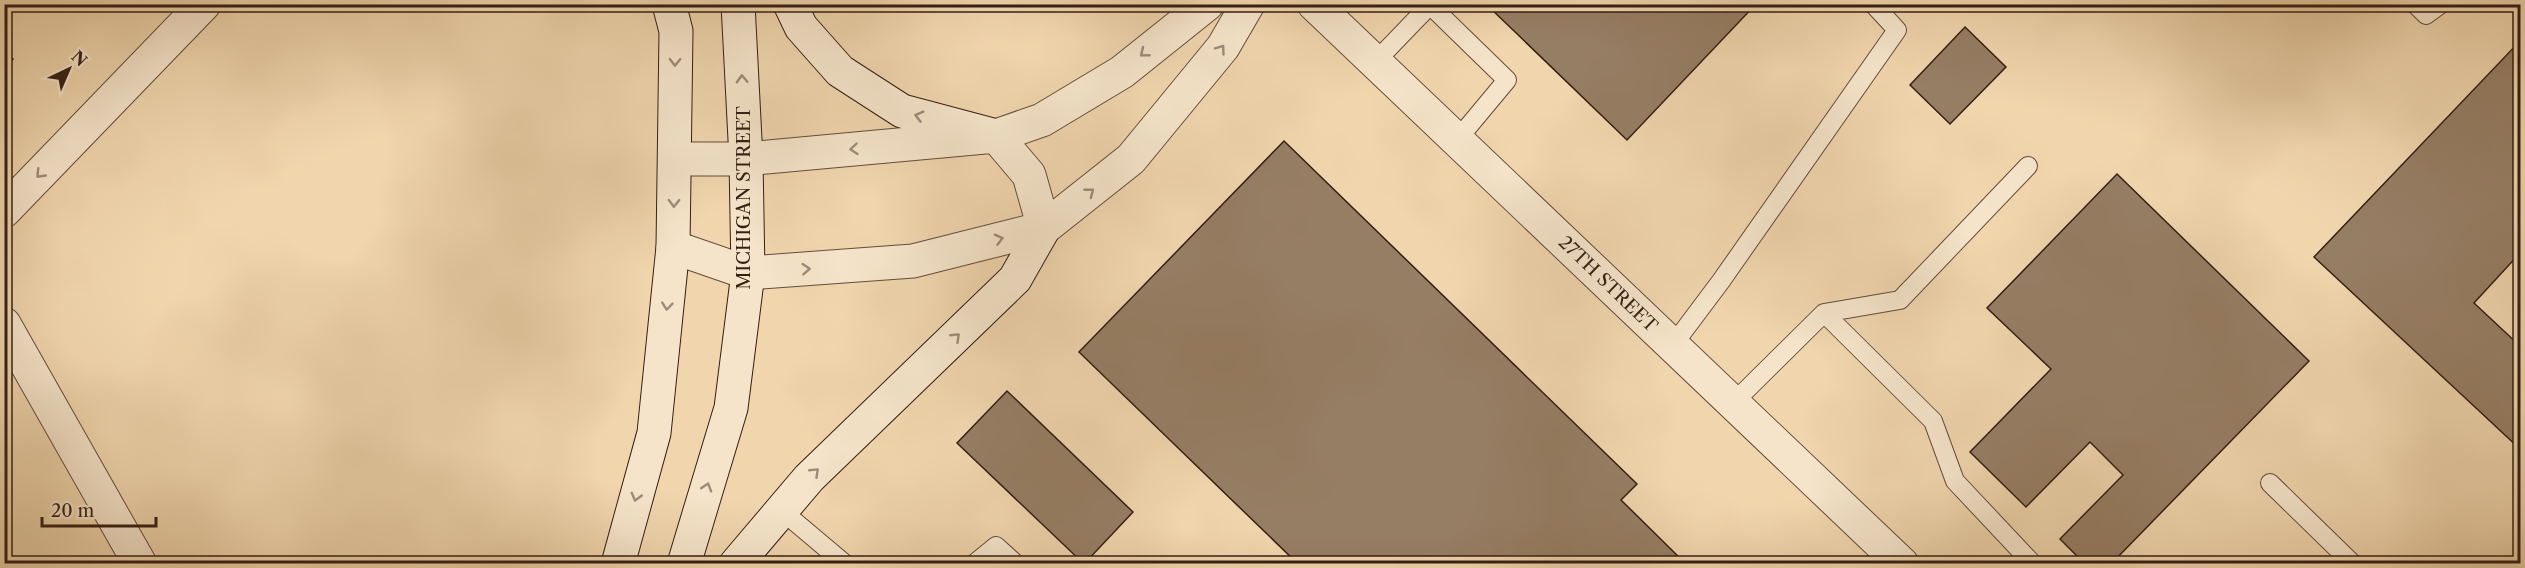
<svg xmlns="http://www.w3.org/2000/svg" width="2525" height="568" font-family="'Libre Caslon Text',serif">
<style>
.building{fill:#967e64;stroke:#341f15;stroke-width:1.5}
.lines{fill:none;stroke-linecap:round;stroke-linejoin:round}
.service-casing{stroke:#634c3b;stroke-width:20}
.minor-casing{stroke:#634c3b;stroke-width:35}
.tertiary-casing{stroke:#634c3b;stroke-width:35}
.secondary-casing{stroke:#341f15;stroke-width:35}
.service{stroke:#f5e4ca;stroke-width:18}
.minor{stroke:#f5e4ca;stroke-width:33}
.tertiary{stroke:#f5e4ca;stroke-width:33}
.secondary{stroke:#f5e4ca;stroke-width:33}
.oneway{stroke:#9e8b79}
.labels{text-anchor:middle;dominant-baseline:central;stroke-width:4.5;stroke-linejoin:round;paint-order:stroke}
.street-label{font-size:18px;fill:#341f15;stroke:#f5e4ca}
</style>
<rect width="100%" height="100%" fill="#f0d5ad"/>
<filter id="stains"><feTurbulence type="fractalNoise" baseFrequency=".00333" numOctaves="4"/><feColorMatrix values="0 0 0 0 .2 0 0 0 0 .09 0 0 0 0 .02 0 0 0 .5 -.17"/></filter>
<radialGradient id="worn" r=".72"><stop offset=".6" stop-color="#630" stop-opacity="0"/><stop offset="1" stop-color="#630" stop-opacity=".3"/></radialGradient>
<!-- building -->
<path class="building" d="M1486 4H1756L1627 140Z
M1965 27 2006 67 1950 124 1910 85Z
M2520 41V253L2474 303 2520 346V449L2314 257Z
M4 50 13 59 4 68Z
M1284 141 1637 484 1621 500 1686 564H1298L1079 352Z
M2117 174 2309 361 2111 564H2085L2060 539 2123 475 2090 442 2026 507 1970 452 2051 369 1987 308Z
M1007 391 1133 512 1084 564 957 443Z"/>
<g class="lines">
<defs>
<path id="service" d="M2415 4 2426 15 2441 4
M1375 62 1430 5 1507 80 1457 140
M1824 313 1900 300 2028 166
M1673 345 1721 281 1897 30 1873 4
M1733 403 1824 313 1933 421 1955 481 2033 564
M2270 483 2353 564
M781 510 845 564
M974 564 996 546 1016 564"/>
<path id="minor" d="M1314 4 1902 564
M4 211 204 4
M4 324 140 564"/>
<path id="tertiary" d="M996 136 1029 175 1044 228
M675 159H746L996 136 1042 120 1122 72 1207 4
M673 247 748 273 913 261 1044 228 1131 159 1223 47 1248 4"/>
<path id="secondary" d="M790 4 801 27 840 71 902 111 996 136
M618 564 654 433 673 247 676 31 669 4
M684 564 731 408 748 273 746 159 738 4
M736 564 809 478 1015 279 1044 228"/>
</defs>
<!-- service casing -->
<use href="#service" class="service-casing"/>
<!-- minor casing -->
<use href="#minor" class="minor-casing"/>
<!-- tertiary casing -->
<use href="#tertiary" class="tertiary-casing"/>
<!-- secondary casing -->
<use href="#secondary" class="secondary-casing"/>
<!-- service -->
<use href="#service" class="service"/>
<!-- minor -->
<use href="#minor" class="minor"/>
<!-- tertiary -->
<use href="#tertiary" class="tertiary"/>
<!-- secondary -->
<use href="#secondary" class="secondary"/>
</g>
<!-- one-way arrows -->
<defs><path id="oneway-chevron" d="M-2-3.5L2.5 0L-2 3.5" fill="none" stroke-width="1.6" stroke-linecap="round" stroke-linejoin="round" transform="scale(1.5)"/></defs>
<g class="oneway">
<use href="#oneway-chevron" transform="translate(1221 49) rotate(-54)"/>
<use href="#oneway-chevron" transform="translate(1144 53) rotate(141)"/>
<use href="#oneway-chevron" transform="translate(675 62) rotate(91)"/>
<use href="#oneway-chevron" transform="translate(742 79) rotate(-92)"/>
<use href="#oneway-chevron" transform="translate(919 116) rotate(-165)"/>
<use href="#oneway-chevron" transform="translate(854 149) rotate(175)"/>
<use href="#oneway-chevron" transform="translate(40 174) rotate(134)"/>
<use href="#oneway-chevron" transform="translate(1090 192) rotate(-38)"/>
<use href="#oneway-chevron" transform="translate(674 203) rotate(91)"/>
<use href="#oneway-chevron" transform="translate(999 239) rotate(-14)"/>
<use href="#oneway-chevron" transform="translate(806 269) rotate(-4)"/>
<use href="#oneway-chevron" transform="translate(667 306) rotate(96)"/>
<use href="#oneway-chevron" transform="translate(956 337) rotate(-44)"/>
<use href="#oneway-chevron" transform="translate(815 472) rotate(-44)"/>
<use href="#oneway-chevron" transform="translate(707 487) rotate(-73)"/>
<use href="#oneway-chevron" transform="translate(636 497) rotate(105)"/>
</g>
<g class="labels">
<!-- street labels -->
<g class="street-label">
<text transform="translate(744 198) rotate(-90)">MICHIGAN STREET</text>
<text transform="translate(1608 284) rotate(44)">27TH STREET</text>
</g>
</g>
<!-- margin -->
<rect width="2525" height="568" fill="none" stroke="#f0d5ad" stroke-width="24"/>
<rect x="6" y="6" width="2513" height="556" fill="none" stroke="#341f15" stroke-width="3"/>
<rect x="12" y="12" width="2501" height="544" fill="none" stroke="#341f15" stroke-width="1.5"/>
<!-- north arrow -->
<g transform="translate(69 69) rotate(44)" stroke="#f5e4ca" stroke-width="4.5" paint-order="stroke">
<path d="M0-4.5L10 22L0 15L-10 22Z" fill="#341f15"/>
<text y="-9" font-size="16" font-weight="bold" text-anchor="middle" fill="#341f15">N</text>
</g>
<!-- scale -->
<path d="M42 517v9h114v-9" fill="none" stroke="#341f15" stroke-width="3"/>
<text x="51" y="517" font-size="18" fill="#341f15" stroke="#f5e4ca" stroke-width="4.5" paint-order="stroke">20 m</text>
<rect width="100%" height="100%" filter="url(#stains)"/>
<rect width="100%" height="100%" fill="url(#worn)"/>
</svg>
